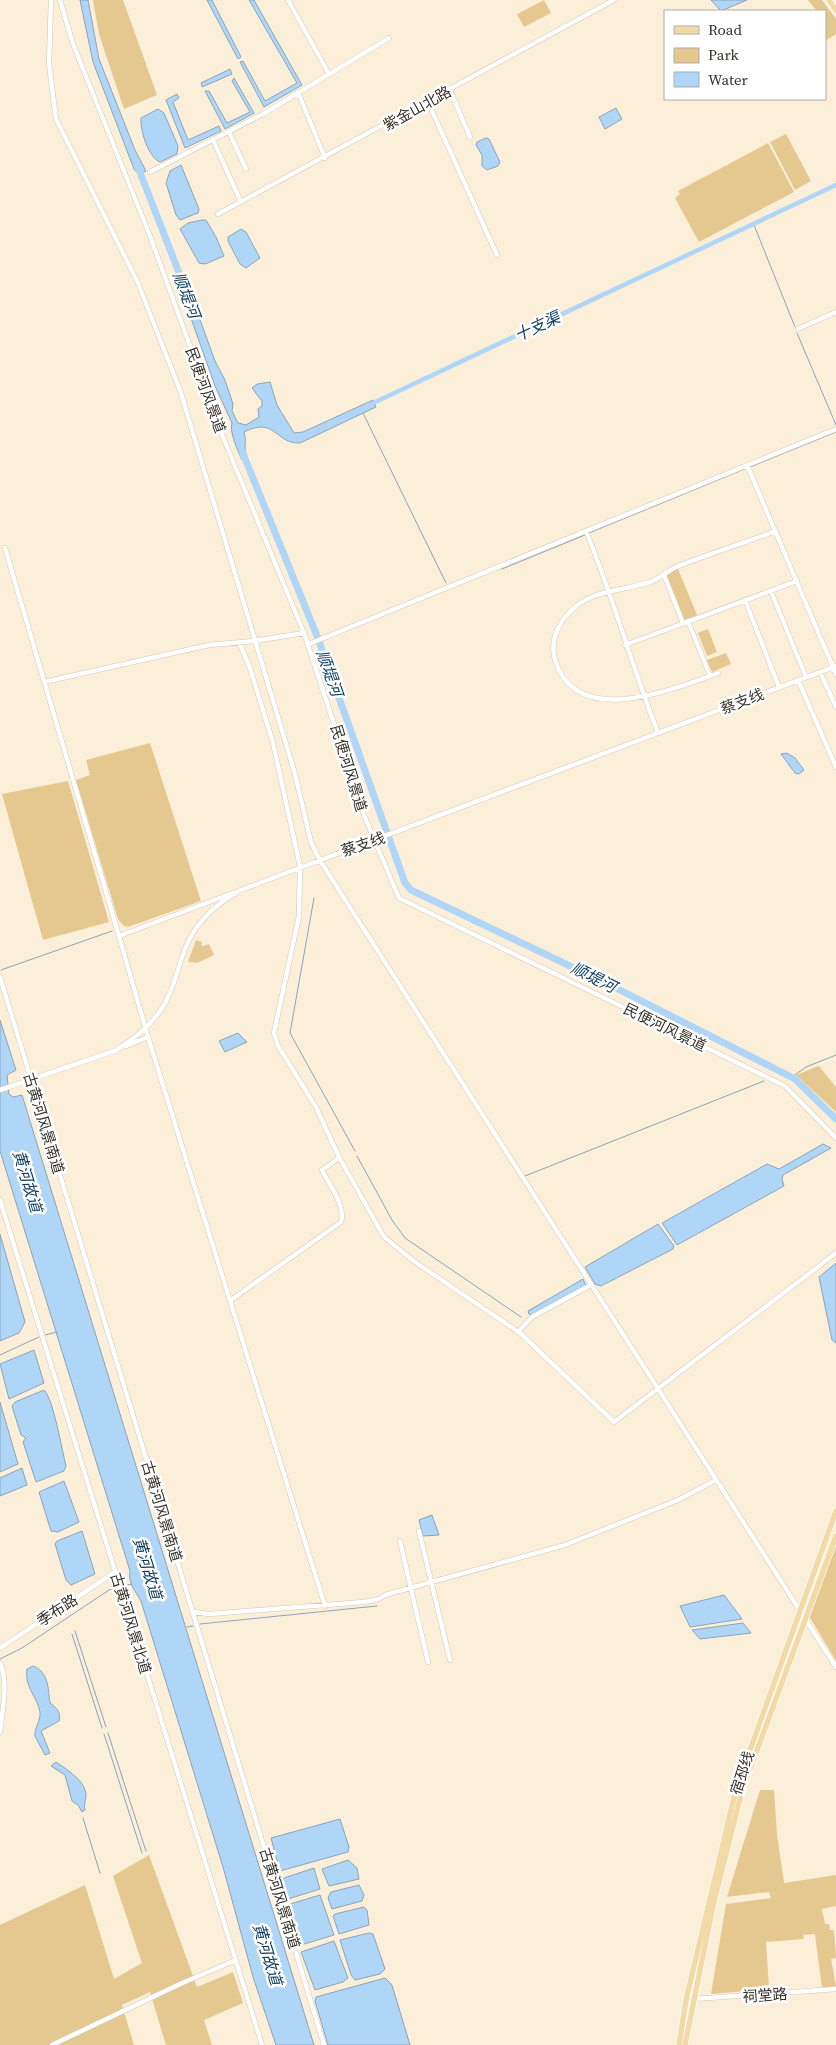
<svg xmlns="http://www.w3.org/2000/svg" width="836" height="2045" font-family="'Source Serif 4','Noto Sans SC',serif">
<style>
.green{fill:#e5c88f}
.water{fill:#b0d6f7;stroke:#8ba4b9}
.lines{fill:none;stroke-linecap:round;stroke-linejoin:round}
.stream{stroke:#8ba4b9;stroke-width:1}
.canal{stroke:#b0d6f7;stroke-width:4.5}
.river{stroke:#b0d6f7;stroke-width:7}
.minor-casing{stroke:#d3c8b2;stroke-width:5.5}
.major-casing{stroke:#fff;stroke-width:7}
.minor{stroke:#fff;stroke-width:4.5}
.major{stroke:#f2daa7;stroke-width:5.5}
.labels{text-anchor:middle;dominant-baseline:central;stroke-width:5;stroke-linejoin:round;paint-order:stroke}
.street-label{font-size:15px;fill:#353128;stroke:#fff}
.water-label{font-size:16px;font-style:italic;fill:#0b3b5f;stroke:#fff}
</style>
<rect width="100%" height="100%" fill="#fbefd9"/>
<!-- green -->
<path class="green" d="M93 0H123L157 95 124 109 99 34Z
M544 0 551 13 524 27 517 14Z
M808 0H822L836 19V34L825 41V11H817Z
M786 134 811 181 795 190 770 142Z
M768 143 794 192 699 242 675 198 680 194 678 191Z
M678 569 697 615 685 621 666 575Z
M708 629 717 652 707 656 698 633Z
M726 653 731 664 712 672 707 660Z
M150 743 201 901 128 927 124 926 118 919 76 780 90 775 86 760Z
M68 781 109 922 43 940 2 794Z
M196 940 202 942 201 945 203 946 209 944 214 955 197 963 188 962Z
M819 1066 836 1087V1112L796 1075Z
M836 1545V1661L809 1616Z
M760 1790H774L777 1835 784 1883 836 1875V1906L822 1909 825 1924H829L830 1930H834L836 1958 831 1959 836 1986 822 1988 815 1934 803 1935 804 1939 766 1942 769 1989 711 1994 726 1904 771 1898 769 1892 727 1897Z
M149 1855 197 1987 233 1972 243 2003 204 2020 212 2045H166L150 1992 122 2005 134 2045H0V1925L85 1885 114 1979 142 1963 113 1876Z"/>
<!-- water -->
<path class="water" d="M80 0H88L99 59 135 150 146 171 139 175 134 169 93 62Z
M207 0H212L241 57 238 59Z
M249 0H254L302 85 264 107 240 62 243 61 265 101 297 83Z
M711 0H747L721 11Z
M230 69 232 74 202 87 201 83Z
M234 78 254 113 225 129 205 91H209L227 123 250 112 232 81Z
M177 94 179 98 173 102 188 140 219 126 221 131 185 148 166 100Z
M616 108 622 119 605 129 599 117Z
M158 109 164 113 178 146 177 154 160 162C148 157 140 130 141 118Z
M486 138 489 139 500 162 498 166 487 170 482 166V155L476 145 477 142Z
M181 165 199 209 198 213 180 220 176 215 166 183 170 171Z
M202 220H206L216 237 224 256 205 264 199 263 180 229 188 223Z
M241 229 246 232 260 258 246 268 240 264 228 241V237Z
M183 273 215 361 225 380 233 404 232 411 238 423 246 425 259 417 258 409 262 406V401L252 388 257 384 270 382 277 405 294 433 303 432 373 400 376 407 300 443C275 444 276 416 244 432 247 441 243 448 247 458L242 460C238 451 229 432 232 423L215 386 176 276Z
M787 753 795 758 804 770 799 774 795 773 781 754Z
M0 1020 16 1070 7 1075 9 1094 13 1097 22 1095 314 2045H276L253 1977 223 1867 141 1601C135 1590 128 1584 130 1571L0 1151Z
M238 1033 247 1042 225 1052 219 1041Z
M823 1144 831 1148 783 1175 782 1179 784 1186 677 1245 662 1223 767 1164 779 1169Z
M658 1224 674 1246 673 1249 601 1286 595 1284 585 1267Z
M0 1234 25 1322 19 1333 0 1341Z
M836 1263V1343L832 1340 819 1277Z
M583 1279 586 1286 532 1315 529 1314 528 1311Z
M34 1350 44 1383 9 1399 0 1364Z
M44 1390C53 1398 62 1450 66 1466L64 1471 36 1482 23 1442 26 1438 21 1435 12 1406 15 1402Z
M0 1402 18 1464 0 1472Z
M22 1468 27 1485 0 1496V1478Z
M64 1481 79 1522 58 1532 51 1531 39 1492Z
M432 1515 439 1535 423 1536 419 1520Z
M82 1531 95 1574 71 1585 66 1580 55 1544 57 1541Z
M724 1595 742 1619 690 1627 680 1606Z
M743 1623 751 1633 700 1639 692 1630Z
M33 1666C49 1672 48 1689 50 1703 57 1708 61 1712 59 1721L41 1731 50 1753 45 1755 35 1736C34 1728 41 1721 40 1712 37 1696 24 1687 27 1669Z
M56 1762C65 1768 82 1779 85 1790 88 1797 83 1804 85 1810L82 1812 78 1805 72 1801 65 1775 51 1766Z
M340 1819 349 1847 348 1852 280 1871 271 1838Z
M348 1860 357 1868 359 1879 329 1886 322 1869Z
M314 1868 320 1889 288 1899 285 1897 281 1883 284 1878Z
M359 1885 364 1895 362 1901 332 1909 328 1898 331 1892Z
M320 1895 334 1935 301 1945 288 1907 290 1904Z
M364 1907 367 1910 369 1925 339 1934 333 1916 335 1914Z
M369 1933 373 1934 385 1969 380 1974 355 1980 351 1975 340 1940Z
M334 1941 348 1978 343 1982 315 1990 301 1952Z
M385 1978 392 1985 410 2045H328L315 2001 316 1997Z"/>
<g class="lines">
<!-- stream -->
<path class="stream" d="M754 225 795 327
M797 333 836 425
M363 413 446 583
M750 467 836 432
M589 533 747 468
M502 569 585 535
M314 898 290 1033 355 1151
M1 970 112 931
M792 1077 806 1067 836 1055
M357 1156 392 1220 405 1238 521 1317
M525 1176 764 1081
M45 1335 57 1332
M0 1355 39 1337
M123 1586 132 1584
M200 1624 377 1606
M187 1627 193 1626
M75 1631 106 1727
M72 1634 102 1728
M0 1659 22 1648 109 1590 116 1588
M108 1733 146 1851
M104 1734 142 1853
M83 1818 100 1873"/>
<!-- canal -->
<path class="canal" d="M369 405 836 185"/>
<!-- river -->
<path class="river" d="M138 167 183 283
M242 451 317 636 405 883 411 890 616 988 795 1079 836 1119"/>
<defs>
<path id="minor" d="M51 0 49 64 56 119 138 283 181 393 295 774 311 842 319 859 836 1667
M60 0 73 44 150 236 223 437 304 633 364 815 399 898 785 1086 836 1138
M288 0 329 74
M450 90 470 137
M298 92 325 158
M428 102 497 255
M229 132 246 169
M213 140 241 202
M150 172 263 114 389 38
M218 214 614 0
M798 329 836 312
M747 465 836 674
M586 531C613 597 632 666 658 733
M5 548 119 936
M664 575 683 623
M771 591 806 677
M745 600 779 687
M688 621 710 676
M239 642 250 668 273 743 300 866 299 916 274 1033 278 1046 316 1107 339 1157 384 1237 415 1262 520 1333 614 1422 836 1253
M309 644 836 429
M625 645 797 581
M820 672 836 707
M718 673C671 690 576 729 555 660 549 639 560 620 575 607 595 590 626 590 650 582 660 579 667 571 676 567 709 554 743 543 776 531
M798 680 836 767
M44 682 209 645 254 641 304 633
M0 977 324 2045
M126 1046 148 1037
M116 1050C136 1038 154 1023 165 1003 175 986 178 966 185 949 194 925 214 905 236 893
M0 1090 117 1050
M0 1200 262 2045
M231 1300 341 1222C346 1205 329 1185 322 1170L339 1158
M518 1332 532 1317 591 1285
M419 1531 450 1660
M400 1541 428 1662
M325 1606 148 1037 119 936 836 666
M193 1612 209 1614 364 1602 379 1599 385 1595 565 1545 678 1500 716 1480
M0 1648 115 1572
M0 1663C9 1683 2 1711 0 1732
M693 1999 836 1989
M52 2045 180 1984 236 1960"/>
<path id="major" d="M829 0 836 10
M679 2045 686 2000 736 1789 836 1511
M685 2045 714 1901 742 1791 836 1536"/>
</defs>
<!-- minor casing -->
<use href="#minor" class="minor-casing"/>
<!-- major casing -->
<use href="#major" class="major-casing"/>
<!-- minor -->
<use href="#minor" class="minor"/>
<!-- major -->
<use href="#major" class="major"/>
</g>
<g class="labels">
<!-- street labels -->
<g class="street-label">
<text transform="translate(417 108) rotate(-29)">紫金山北路</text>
<text transform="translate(206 390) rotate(70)">民便河风景道</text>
<text transform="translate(742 701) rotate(-21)">蔡支线</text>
<text transform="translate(349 768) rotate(73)">民便河风景道</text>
<text transform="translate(363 844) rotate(-19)">蔡支线</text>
<text transform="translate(665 1027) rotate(26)">民便河风景道</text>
<text transform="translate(44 1123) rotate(73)">古黄河风景南道</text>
<text transform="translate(162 1511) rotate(73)">古黄河风景南道</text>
<text transform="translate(57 1610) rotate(-33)">季布路</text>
<text transform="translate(131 1623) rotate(73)">古黄河风景北道</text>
<text transform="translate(742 1773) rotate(-72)">宿邳线</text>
<text transform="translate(280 1898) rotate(73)">古黄河风景南道</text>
<text transform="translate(765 1995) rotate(-4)">祠堂路</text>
</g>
<!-- water labels -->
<g class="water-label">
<text transform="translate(187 295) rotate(69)">顺堤河</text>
<text transform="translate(537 326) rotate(-25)">十支渠</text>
<text transform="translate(330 673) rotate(70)">顺堤河</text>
<text transform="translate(594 977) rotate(26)">顺堤河</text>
<text transform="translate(28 1181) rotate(73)">黄河故道</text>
<text transform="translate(148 1568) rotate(73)">黄河故道</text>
<text transform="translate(268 1954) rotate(73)">黄河故道</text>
</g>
</g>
<!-- legend -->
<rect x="664" y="10" width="162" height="90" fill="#ffffff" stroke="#aeada9"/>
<rect x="674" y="26" width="25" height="8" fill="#f2daa7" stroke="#aeada9"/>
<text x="708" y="35" font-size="15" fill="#353128">Road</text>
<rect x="674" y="48" width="25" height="15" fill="#e5c88f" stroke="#aeada9"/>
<text x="708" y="60" font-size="15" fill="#353128">Park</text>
<rect x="674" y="72" width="25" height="15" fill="#b0d6f7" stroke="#aeada9"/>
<text x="708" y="85" font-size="15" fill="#353128">Water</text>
</svg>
